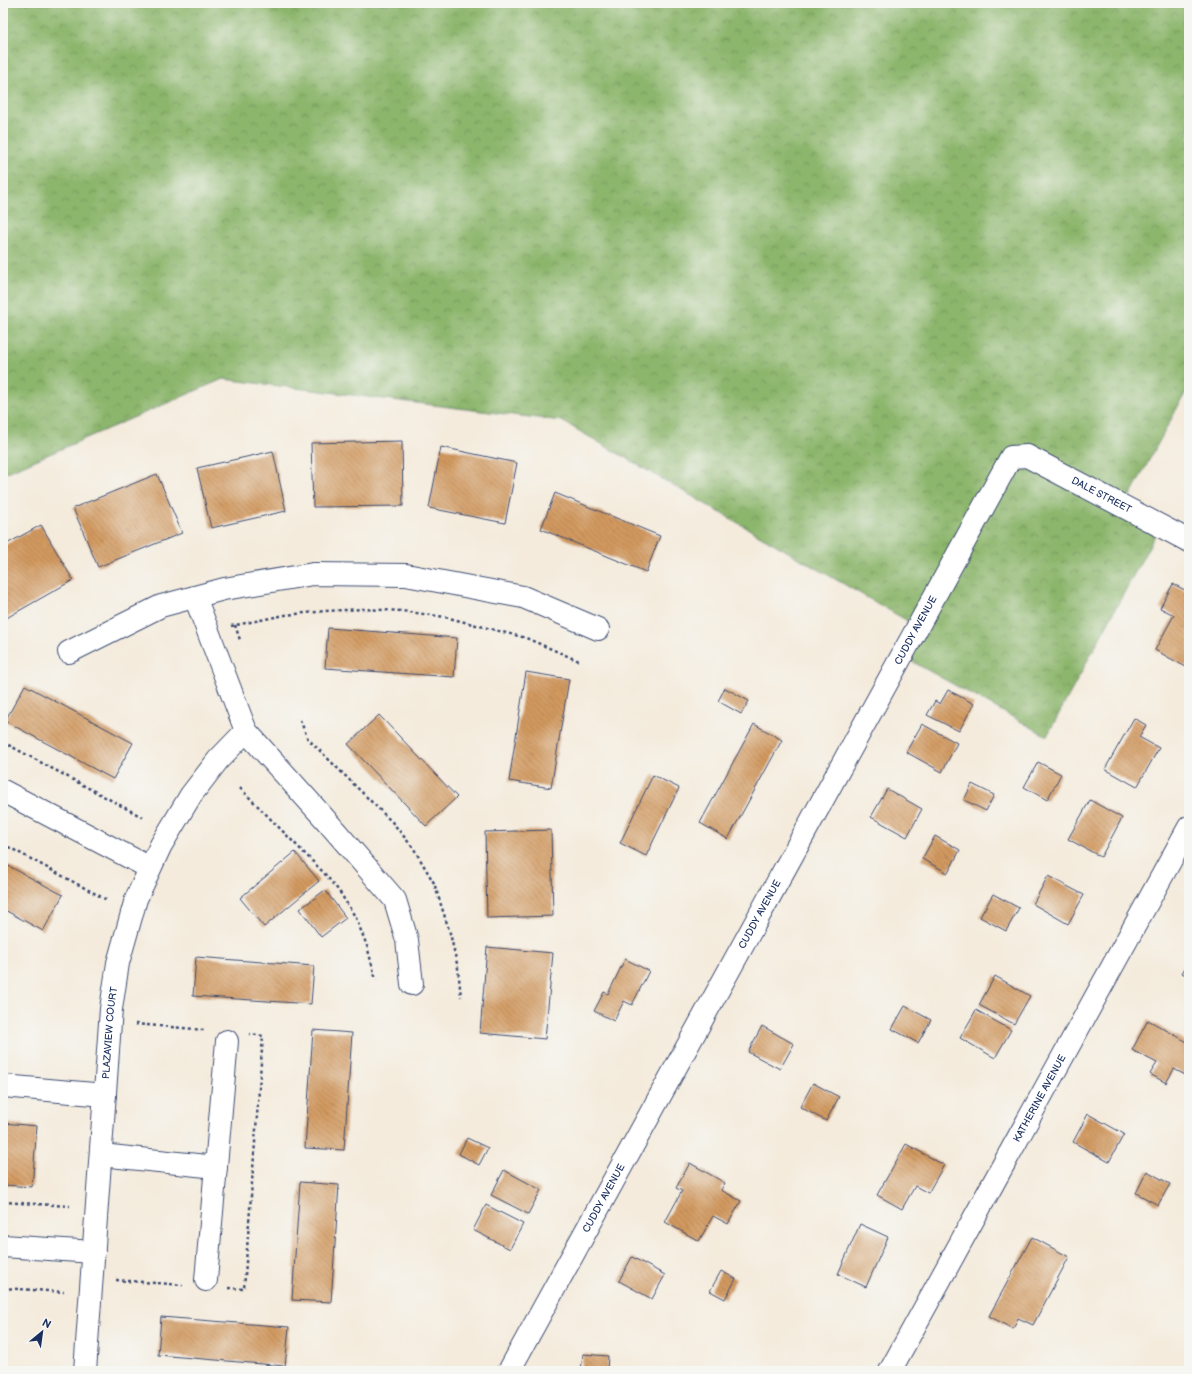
<svg xmlns="http://www.w3.org/2000/svg" width="1192" height="1374" font-family="'Balsamiq Sans',sans-serif">
<style>
.forest{fill:url(#forest-crowns);stroke:#547265}
.building{fill:url(#building-back-hatch)}
.lines{fill:none;stroke-linecap:round;stroke-linejoin:round}
.minor-casing{stroke:#3c4b71;stroke-width:24}
.path{stroke:#3c4b71;stroke-width:2.5;stroke-dasharray:3 3;stroke-linecap:butt}
.minor{stroke:#fff;stroke-width:22}
.labels{text-anchor:middle;dominant-baseline:central;stroke-width:3;stroke-linejoin:round;paint-order:stroke}
.street-label{font-size:10px;fill:#1b2f5e;stroke:#f6f6f2}
</style>
<defs>
<pattern id="forest-crowns" width="20" height="18" patternUnits="userSpaceOnUse"><rect width="20" height="18" fill="#8cb66c"/><path d="M2 6a3 3 0 1 1 6 0M12 15a3 3 0 1 1 6 0" fill="none" stroke="#72945c"/></pattern>
<pattern id="building-back-hatch" width="6" height="6" patternUnits="userSpaceOnUse"><rect width="6" height="6" fill="#d2995f"/><path d="M-1 5l2 2M0 0l6 6M5-1l2 2" fill="none" stroke="#aa7d52"/></pattern>
</defs>
<rect width="100%" height="100%" fill="#f6f6f2"/>
<filter id="ink" filterUnits="userSpaceOnUse"><feTurbulence type="fractalNoise" baseFrequency=".025" numOctaves="2"/><feDisplacementMap in="SourceGraphic" scale="8" xChannelSelector="R" yChannelSelector="G"/><feConvolveMatrix kernelMatrix="1 2 1 2 8 2 1 2 1" color-interpolation-filters="sRGB"/></filter>
<filter id="wash" filterUnits="userSpaceOnUse"><feTurbulence type="fractalNoise" baseFrequency=".012" numOctaves="4" result="noise"/><feDisplacementMap in="SourceGraphic" scale="16" xChannelSelector="R" yChannelSelector="G"/><feGaussianBlur stdDeviation="0.9" result="paint"/><feColorMatrix in="noise" values="0 0 0 0 0 0 0 0 0 0 0 0 0 0 0 0 0 1.4 0 .05"/><feComposite in="paint" operator="in"/></filter>
<g filter="url(#wash)">
<rect width="100%" height="100%" fill="#f4ebdc"/>
<!-- forest -->
<path class="forest" d="M3 3H1189V386L1124 507 1160 526 1047 736 902 656 918 627 562 421 223 379 3 474Z"/>
<g id="blocks">
<!-- building -->
<path class="building" d="M402 441 403 506 313 507 311 443Z
M441 447 517 463 505 523 429 508Z
M273 451 286 511 211 528 197 468Z
M157 474 182 533 98 567 73 508Z
M555 493 660 536 646 572 541 529Z
M41 525 73 580 3 620V546Z
M1173 584 1189 592V660L1186 667 1155 650 1174 615 1160 608Z
M328 628 457 638 454 677 325 668Z
M526 672 569 679 551 788 509 781Z
M25 685 133 743 113 779 5 721Z
M725 688 749 701 741 714 718 701Z
M948 690 974 704 959 731 927 715 935 701 940 704Z
M379 715 457 797 426 826 348 744Z
M1134 718 1146 725 1139 737 1159 748 1137 787 1105 769Z
M754 724 782 740 728 839 700 823Z
M922 724 957 743 942 772 906 752Z
M1038 762 1061 774 1047 800 1024 787Z
M653 775 679 788 646 856 620 843Z
M972 784 994 795 986 811 964 800Z
M887 789 922 809 907 837 871 817Z
M1090 800 1122 818 1101 857 1068 839Z
M551 830 553 916 487 918 485 832Z
M935 836 960 850 948 873 922 859Z
M295 852 319 881 264 927 240 898Z
M3 863 63 895 43 931 3 909Z
M1048 876 1084 895 1068 924 1033 904Z
M325 890 346 918 321 937 300 909Z
M993 894 1019 908 1006 931 980 917Z
M487 947 553 953 545 1039 480 1033Z
M196 957 314 966 311 1004 193 996Z
M625 959 649 971 632 1005 624 1001 614 1021 594 1011 604 992 608 994Z
M1189 961V977L1182 973Z
M995 976 1030 996 1014 1024 979 1005Z
M905 1006 931 1020 918 1043 892 1029Z
M976 1010 1011 1030 995 1058 960 1038Z
M1148 1020 1189 1043V1077L1174 1069 1166 1083 1150 1074 1157 1063 1132 1050Z
M762 1026 794 1044 780 1069 748 1052Z
M313 1030 352 1033 344 1150 305 1148Z
M813 1083 839 1097 826 1121 800 1107Z
M1088 1114 1124 1134 1109 1162 1073 1142Z
M3 1123 37 1126 32 1187 3 1185Z
M467 1138 488 1148 479 1165 459 1154Z
M906 1144 944 1165 928 1193 915 1186 902 1209 877 1195Z
M690 1163 725 1183 721 1190 741 1201 728 1224 713 1216 699 1241 665 1222 682 1191 676 1188Z
M504 1170 541 1190 528 1214 491 1195Z
M1147 1171 1170 1184 1158 1205 1136 1193Z
M300 1182 339 1185 331 1302 292 1300Z
M486 1205 523 1224 510 1249 473 1230Z
M860 1224 888 1237 866 1287 838 1274Z
M1032 1237 1069 1257 1033 1325 1018 1318 1013 1329 989 1316Z
M632 1257 665 1275 652 1299 619 1281Z
M721 1271 736 1279 725 1299 710 1291Z
M161 1317 289 1327 285 1366 158 1355Z
M583 1354 608 1356 607 1371H581Z"/>
</g>
</g>
<g filter="url(#ink)">
<use href="#blocks" fill-opacity="0" stroke="#3c4b71" stroke-width="1"/>
<g class="lines">
<defs>
<g id="minor">
<path d="M195 597 246 731 325 819 395 900 407 940 412 984"/>
<path d="M69 652 161 606 224 589 313 574 406 575 523 597 598 629"/>
<path d="M3 791 150 868"/>
<path d="M3 1086 105 1095"/>
<path d="M101 1155 216 1167"/>
<path d="M3 1246 94 1252"/>
<path d="M206 1280 227 1041"/>
<path id="s1" d="M85 1371 111 1009 118 963 136 899 161 845 191 795 218 760 246 731"/>
<path id="s2" d="M509 1371 1011 457 1027 456 1189 541"/>
<path id="s3" d="M890 1371 1189 827"/>
</g>
</defs>
<!-- minor casing -->
<use href="#minor" class="minor-casing"/>
<!-- path -->
<path class="path" d="M235 625 240 640
M231 626 285 615 326 611 363 609 402 611 445 617 526 638 579 661
M300 720 308 739 393 823 414 849 434 883 450 933 458 968 461 997
M3 742 144 818
M240 788 324 873 339 891 356 918 367 946 376 980
M3 844 107 900
M135 1024 205 1030
M3 1202 70 1206
M116 1280 183 1285
M3 1288 64 1292
M228 1288 244 1289 263 1036 250 1034"/>
<!-- minor -->
<use href="#minor" class="minor"/>
</g>
</g>
<g class="labels">
<!-- street labels -->
<g class="street-label">
<text stroke="none"><textPath href="#s2" startOffset="1143">DALE STREET</textPath></text>
<text stroke="none"><textPath href="#s2" startOffset="845">CUDDY AVENUE</textPath></text>
<text stroke="none"><textPath href="#s2" startOffset="521">CUDDY AVENUE</textPath></text>
<text stroke="none"><textPath href="#s1" startOffset="339">PLAZAVIEW COURT</textPath></text>
<text stroke="none"><textPath href="#s3" startOffset="311">KATHERINE AVENUE</textPath></text>
<text stroke="none"><textPath href="#s2" startOffset="197">CUDDY AVENUE</textPath></text>
</g>
</g>
<!-- margin -->
<rect width="1192" height="1374" fill="none" stroke="#f6f6f2" stroke-width="16"/>
<!-- north arrow -->
<g transform="translate(42 1332) rotate(29)" stroke="#f6f6f2" stroke-width="3" paint-order="stroke">
<path d="M0-3L7 15L0 10L-7 15Z" fill="#1b2f5e"/>
<text y="-6" font-size="11" font-weight="bold" text-anchor="middle" fill="#1b2f5e">N</text>
</g>
</svg>
